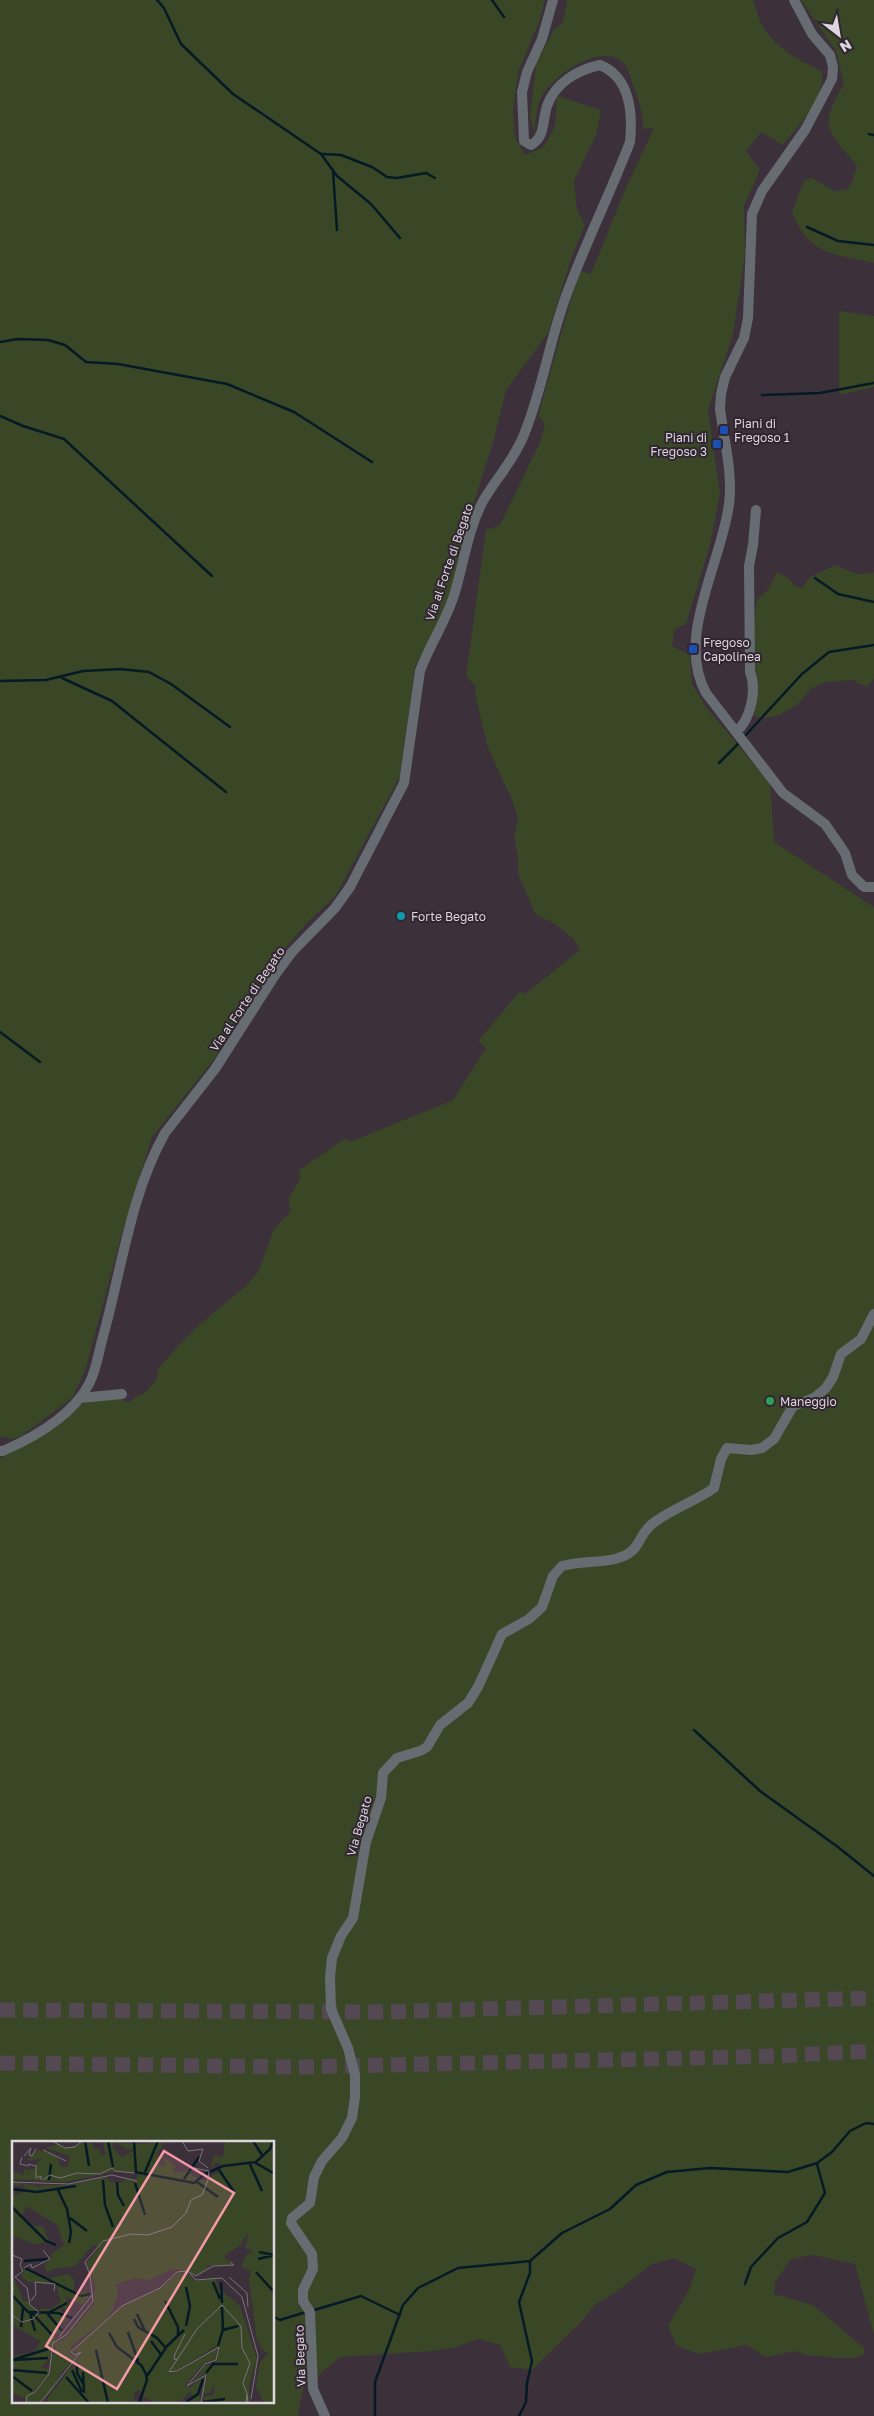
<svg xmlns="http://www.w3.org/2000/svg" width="874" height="2416" font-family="'Golos Text',sans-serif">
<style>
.green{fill:#394726;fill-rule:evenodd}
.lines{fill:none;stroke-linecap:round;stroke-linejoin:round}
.stream{stroke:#051a24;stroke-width:2.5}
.highway-tunnel{stroke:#544953;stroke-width:15;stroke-dasharray:15 8;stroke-linecap:butt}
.street{stroke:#666c71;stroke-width:10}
.transit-dot{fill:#1a4fb4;stroke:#312631;stroke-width:2}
.culture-dot{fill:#0f9aa8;stroke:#312631;stroke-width:2}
.leisure-dot{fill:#2e9e5b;stroke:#312631;stroke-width:2}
.labels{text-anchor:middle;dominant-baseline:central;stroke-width:4;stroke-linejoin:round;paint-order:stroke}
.poi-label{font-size:12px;fill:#ddd6dd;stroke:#312631;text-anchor:start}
.street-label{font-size:12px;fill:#ddd6dd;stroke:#312631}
.inset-river{fill:none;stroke:#051a24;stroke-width:2.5}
.inset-road{fill:none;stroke:#7c727c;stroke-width:1}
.view{fill:#f49aa7;fill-opacity:0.15;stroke:#f49aa7;stroke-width:2.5}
.inset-edge{fill:none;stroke:#ddd6dd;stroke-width:2.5}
</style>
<rect width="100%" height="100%" fill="#3c303b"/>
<!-- green -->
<path class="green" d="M0 0H545L539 22 518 72 513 111 515 138 525 155 544 147 555 126 557 96 601 110 596 135 574 181 577 209 585 225 572 256 548 333 506 390 492 446 464 534 452 589 435 629 415 667 400 776 336 895 307 923 274 961 215 1058 152 1137 122 1233 85 1371 72 1398 20 1437 11 1439 0 1436Z
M567 0H753C757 9 759 22 765 30 778 49 801 62 822 71 826 97 799 125 783 145L761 132 746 151 760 170 744 206 745 254 733 334 708 410 720 493 710 545 686 624 675 629 672 646 690 655 692 684 706 707 770 783 774 842 874 907V2335L855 2264 813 2255 791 2259 775 2282 774 2294 813 2305 864 2348 866 2353 855 2358H837L807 2355 795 2351 766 2357 747 2345 700 2354 677 2346 668 2326 689 2290 696 2269 674 2258 652 2264 616 2292 596 2304 581 2322 532 2370 510 2367 500 2345 478 2339 457 2347 432 2351 340 2357 303 2388 298 2416H0V1458L34 1440 77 1407 92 1399H121L129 1403 138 1395 144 1394 156 1380 158 1369 180 1344 200 1324 246 1286 258 1272 274 1229 290 1212 289 1197 300 1179 299 1170 346 1138 350 1142 453 1100 486 1048 478 1041 520 991 525 994 580 950C575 938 562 929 552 922 546 918 541 920 535 913L518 874V856L514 837 518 819 512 800 488 748 475 694 476 687 466 676 486 530 500 525 541 440 545 424 538 416 579 271 591 274 625 190 654 128 643 129C644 114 639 102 634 88 631 82 630 72 626 66 605 38 553 75 542 96 536 108 535 121 535 134L530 117 536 63 554 30 563 22ZM14 2142H274V2402H14Z
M801 0H874V263C835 254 809 256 792 212L804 180 812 178 834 191 846 190 851 185 857 166C830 131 816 129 844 84L836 51Z
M839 311 874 316V387L839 395Z
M835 565 857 574 874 573V679L867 687 853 680 825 682 811 689 797 705 777 716 762 718 754 716C758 678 748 636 758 598L768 590 777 572 788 578 796 587 802 588 810 577Z"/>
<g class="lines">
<!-- stream -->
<path class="stream" d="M157 0 164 8 181 44 233 94 321 154 337 176 371 204 400 238
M492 0 504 17
M869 134 874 135
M322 154 341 155 372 167 387 177 397 178 426 173 435 178
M333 172 337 230
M807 227 838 241 874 245
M0 342 17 339 48 340 65 345 86 362 118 364 227 384 294 412 372 462
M762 395 820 393 874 383
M0 416 23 426 64 439 212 576
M815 578 838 594 874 602
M62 678 112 701 226 792
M0 681 46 680 83 671 120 669 149 672 171 684 230 727
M744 737 802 674 829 652 874 645
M719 763 741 741
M0 1032 40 1062
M694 1730 760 1791 838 1847 874 1876
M745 2284 751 2267 778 2238 807 2222 825 2193 817 2164
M311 2311 361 2296 400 2315
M274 2317 280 2320 306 2312
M375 2416V2382L403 2305 418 2288 458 2268 530 2261 562 2233 610 2209 636 2185 667 2172 710 2168 788 2172 817 2163 832 2152 850 2131 866 2123 874 2124
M519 2416 526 2402 527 2383 532 2361 519 2302 530 2273V2261"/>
<!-- highway-tunnel -->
<path class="highway-tunnel" d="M0 2010 378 2012 874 1998
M0 2063 298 2067 777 2056 874 2051"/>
<!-- street -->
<path class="street" d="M794 0 812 34 830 55 833 67 832 79 805 130 762 191 752 214 748 318 744 338 725 377 721 394 720 409C724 440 733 474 729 504 722 562 675 637 706 693L783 793 825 824 845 853 852 875 864 887H874
M736 732C751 719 757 690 750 672L749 566 753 545 756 510
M80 1398 122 1394
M0 1451H3C35 1437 72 1416 89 1384 97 1369 99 1349 104 1333 122 1267 131 1193 165 1133L215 1069 275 975 292 952 335 908 350 887 404 783 420 671C430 644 447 620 455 592 464 562 468 529 483 501 496 479 513 461 523 437 542 392 549 342 566 296 585 244 610 194 630 142 633 113 630 77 600 65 577 70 555 83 547 106 542 121 546 136 531 145L524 141 522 92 527 72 542 39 553 0
M325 2416 313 2389 310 2312 303 2301V2290L313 2269 312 2254 291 2223 292 2218 310 2203 314 2177 322 2161 342 2138 352 2118 355 2097V2075L348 2048 331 2009 330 1977 332 1958 341 1936 353 1918 366 1842 381 1798 383 1773 397 1758 420 1751 427 1747 440 1725 468 1703 478 1687 502 1634 529 1619 542 1607 553 1576 562 1566C579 1561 598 1563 615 1559 642 1552 636 1538 651 1525 665 1512 696 1501 714 1488L721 1459 727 1448 751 1450 762 1448 774 1439 793 1406 814 1398 826 1388 833 1377 841 1354 861 1339 874 1314"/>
</g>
<!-- markers -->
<g class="transit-dot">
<rect x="719" y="425" width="10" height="10" rx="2.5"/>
<rect x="712" y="439" width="10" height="10" rx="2.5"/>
<rect x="688" y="644" width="10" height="10" rx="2.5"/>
</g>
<circle class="culture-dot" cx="401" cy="916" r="5"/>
<circle class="leisure-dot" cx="770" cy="1401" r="5"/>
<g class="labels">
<!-- poi labels -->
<g class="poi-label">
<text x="734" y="423">Piani di<tspan x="734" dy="14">Fregoso 1</tspan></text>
<text x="707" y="437" text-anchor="end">Piani di<tspan x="707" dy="14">Fregoso 3</tspan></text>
<text x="703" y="642">Fregoso<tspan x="703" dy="14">Capolinea</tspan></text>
<text x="411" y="916">Forte Begato</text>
<text x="780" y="1401">Maneggio</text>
</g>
<!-- street labels -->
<g class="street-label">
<text transform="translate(449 562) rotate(-71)">Via al Forte di Begato</text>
<text transform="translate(247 999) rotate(-56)">Via al Forte di Begato</text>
<text transform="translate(359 1826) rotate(-74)">Via Begato</text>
<text transform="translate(300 2356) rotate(-92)">Via Begato</text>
</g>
</g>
<!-- overview -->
<g transform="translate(12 2141)">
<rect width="262" height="262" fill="#3c303b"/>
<path d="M41 0 53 7 76 0 81 3V7L88 8V14H93L91 0 129 3 150 0V6L145 12 148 16 146 23 154 25 150 15 164 25 160 32 177 30 180 35 192 40 209 29 208 21 202 22V26L199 24 202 15 211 16 213 0H262V262H252L244 246 248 221 257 212 252 210 245 199 237 139 239 130 229 126 235 113 239 111 241 115 240 109 233 107 237 91 227 105 212 115 221 125 192 124 199 126 184 135 176 130 161 128 138 139 122 137 104 143 106 152 100 170 91 181 59 205 58 214 68 213 50 231 38 252 28 262H14L15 255 23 251 38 233V220L44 208 42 201 52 199 82 163 83 142 74 123 87 106 81 104 63 125 41 128 36 132 32 124 39 118V113L52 104 45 84 14 65 10 76 22 85H31L37 101 23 103 0 95V55L17 49 11 46 12 43 7 45 0 44V41L23 44 26 47 30 44H55L94 36 99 41 108 42 115 38 124 41 126 33 104 30 53 41 0 38V30L12 34V26L15 29 24 28V31L25 25 22 24 30 18 15 19 26 9 44 14 49 26H56L57 15 33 7 45 4ZM103 1 116 9 122 7 121 10 110 16 100 6ZM13 128 34 138 56 133 62 138V150L79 153 70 164 54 155 56 170 50 166 49 170 56 175 52 182 48 179 46 183 51 191 44 193 38 217 29 227 37 228 36 234 14 258 0 252V215L22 211 29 200 2 185 0 175 8 181 20 180 29 167 38 168 49 161 44 143 16 141 9 135ZM174 131 183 140 204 137 206 147 228 165 245 219 237 244 238 262H193L191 256 201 254 203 243 197 252 192 253 190 249 195 235 193 232 177 244 185 236 192 225 204 221 207 203 161 232 156 231 158 233 165 231 205 206 203 218 191 223 172 246H179L192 234 188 249 189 262H174L181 255 178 251 170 259 160 262H140L141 260 131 256 127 249 122 251 123 262H35L37 260 35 258 70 212 68 209 64 213 62 210 77 194 110 165 148 148 165 133ZM1 136 11 157 10 160H17V164L26 170 21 178 11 180 0 173Z" fill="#394726" fill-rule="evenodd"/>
<path class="inset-river" d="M73 0 77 25M96 0 101 26M122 0 124 31M241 0 250 14M237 21 250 50M242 21 263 33M207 29 222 51M123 31 182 42 193 33 211 25 244 21 258 8 261 0M133 31 146 0M172 38 187 16M37 39 39 23M91 39 93 64 101 86M105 41 106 54 112 65M185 41 206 56M123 42 133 74M0 48 25 51 64 45M46 49 55 68 59 91 57 102M0 66 34 100 44 104M58 77 75 90M247 111 262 114M246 118 263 114M12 120 36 118M13 127 69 155 78 153M244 131 263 152M201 141 208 158M209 141 210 162M0 154 16 171 46 172 60 177M153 160 166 186V194M18 172 23 190M20 172 41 195M35 172 50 190M36 172 55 162M125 173 133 190M122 178 126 186 145 197 153 206M174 185 178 165 174 146M9 186 11 167M211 189 226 185M116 191 126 220M97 192 105 206 129 224 134 233 135 239 127 262M139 200 150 215M206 205 211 188 210 166M84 209 96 262M0 219 36 208M0 219 36 217M65 222V232L72 244M0 229 35 232M60 229 70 251M71 231 72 252M194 232 201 223H226M0 235 20 250M135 235 155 205 172 189M54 236 77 262M191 261 213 258M173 262 186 253 191 238"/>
<path class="inset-road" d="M40 0 53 7 63 6 70 0M170 0 176 10 191 8 187 20 196 27M31 9 54 20M12 15 19 7 17 14 20 15 24 8M10 16 8 23 17 25M16 23 24 25V37L29 35V39M31 39 38 34 48 37 65 32 88 33 100 27 103 30 122 32M0 41 57 43 100 34 125 40M0 114 10 118 8 124 11 130 3 136 15 147 18 164 27 171 21 178 10 181 0 174M12 127 19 123 20 127 38 118 31 109M178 133 184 139 210 137 230 156 246 215 239 258M217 136 235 152 236 166M19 160 24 153 23 141 43 143 42 150M47 196 81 153M69 211 63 214 59 211 110 165 148 147 165 131 175 130 184 135 201 125 222 124 218 121M166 219 162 218 163 213 173 193M14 262 15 255 23 251 37 233 41 202 54 194 81 160 78 134 73 121 91 100 119 93 136 94 160 86 174 72 179 59 190 54 196 39 197 30 182 27M28 262 69 211M189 262 194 234 175 245 193 223 204 219 207 206 165 230 157 231 185 188 210 164 229 185 230 207 238 222 231 242 235 253M234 262 235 253 236 262"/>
<path class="view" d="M152 10 222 52 105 248 34 205Z"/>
<rect width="262" height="262" class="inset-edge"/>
</g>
<!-- north arrow -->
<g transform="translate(839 35) rotate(149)" stroke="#312631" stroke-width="4" paint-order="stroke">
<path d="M0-4L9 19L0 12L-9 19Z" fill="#ddd6dd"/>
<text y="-8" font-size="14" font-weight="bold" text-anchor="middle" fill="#ddd6dd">N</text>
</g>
</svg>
